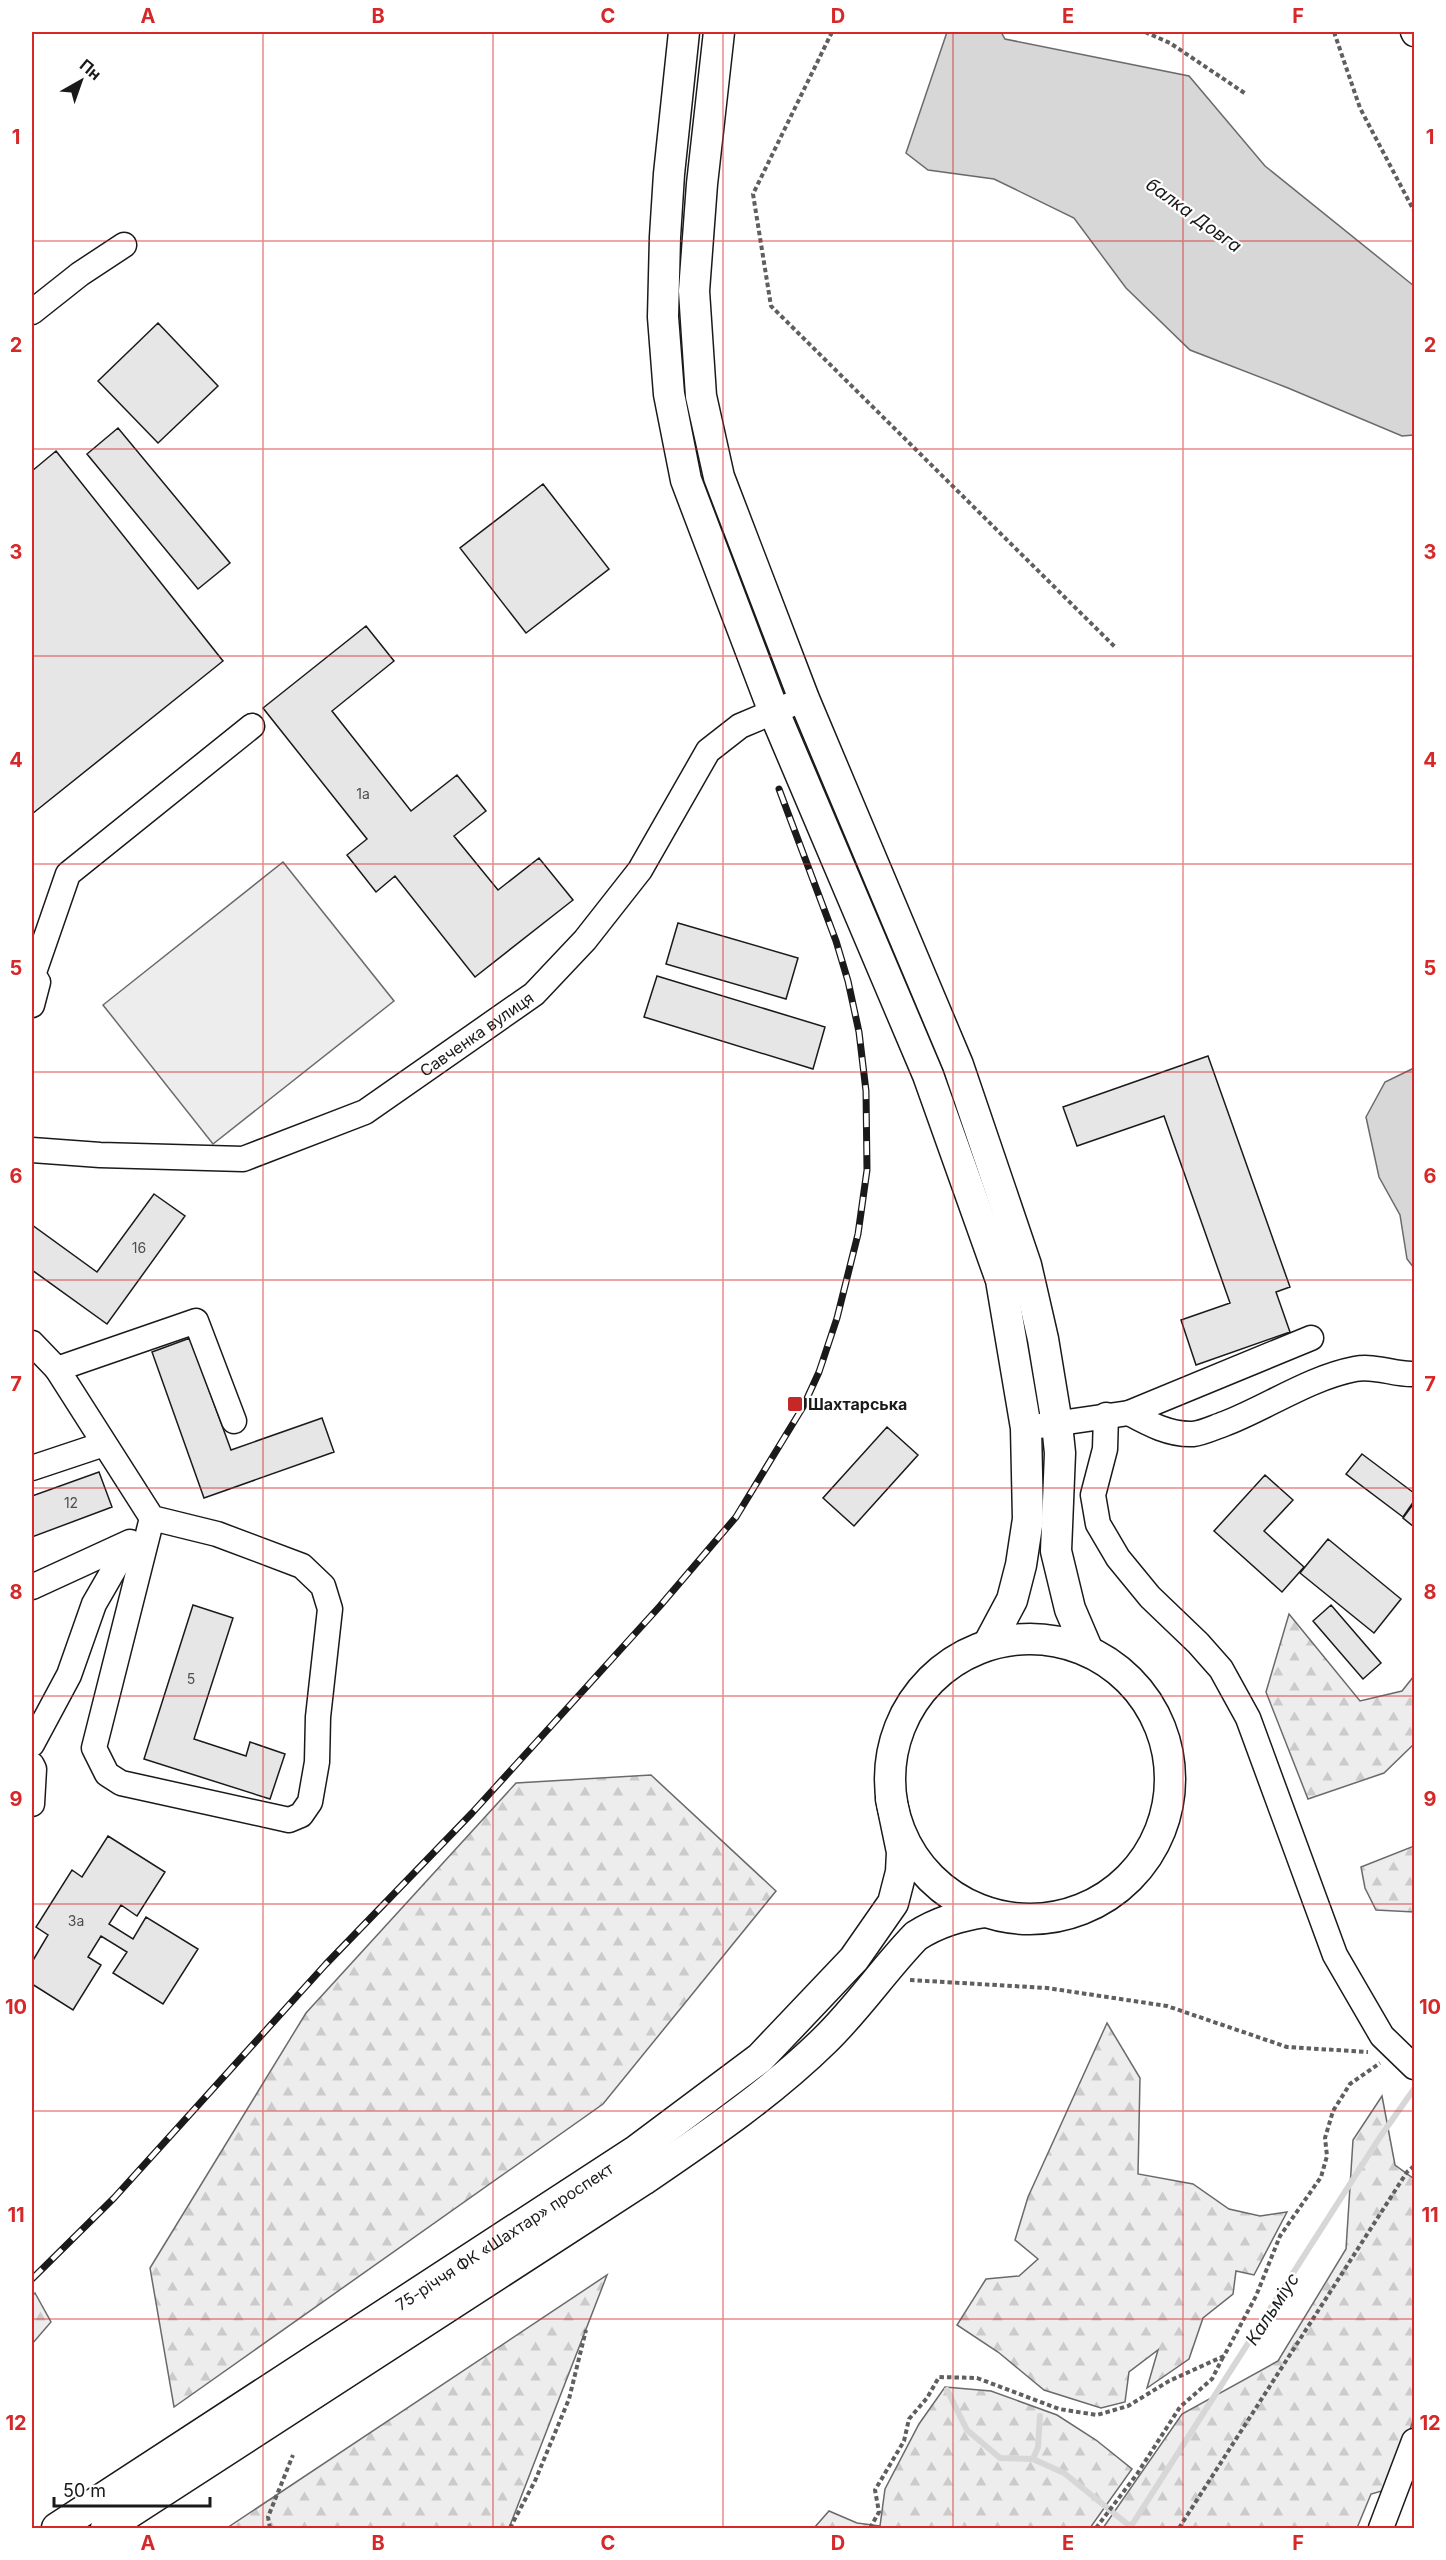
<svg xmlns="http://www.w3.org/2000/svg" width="1446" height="2560" font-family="Inter,sans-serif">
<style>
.forest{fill:url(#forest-firs);stroke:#6a6a6a;stroke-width:1.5}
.built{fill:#ededed;stroke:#6a6a6a;stroke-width:1.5}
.water{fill:#d7d7d7;stroke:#6a6a6a;stroke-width:1.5}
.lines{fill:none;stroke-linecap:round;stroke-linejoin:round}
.stream{stroke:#d7d7d7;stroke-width:6}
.building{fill:#e6e6e6;stroke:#1a1a1a;stroke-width:1.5}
.minor-casing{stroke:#1a1a1a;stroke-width:27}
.major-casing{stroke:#1a1a1a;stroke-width:33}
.path{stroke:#5f5f5f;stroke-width:4;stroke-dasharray:4.5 3;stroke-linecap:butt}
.minor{stroke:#fff;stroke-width:24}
.major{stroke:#fff;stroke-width:30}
.rail-casing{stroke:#1a1a1a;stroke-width:7}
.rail{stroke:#fff;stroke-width:4.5;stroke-dasharray:14;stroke-linecap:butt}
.grid{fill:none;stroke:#d62828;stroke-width:1.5;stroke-opacity:0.55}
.poi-dot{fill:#c62828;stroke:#fff;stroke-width:2}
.labels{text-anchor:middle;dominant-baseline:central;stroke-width:4.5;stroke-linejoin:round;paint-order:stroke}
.number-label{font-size:14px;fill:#4d4d4d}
.street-label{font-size:16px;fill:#1a1a1a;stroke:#fff}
.poi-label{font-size:16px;font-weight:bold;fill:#1a1a1a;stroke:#fff;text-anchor:start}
.water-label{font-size:18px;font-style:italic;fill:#1a1a1a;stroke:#fff}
.neatline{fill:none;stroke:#d62828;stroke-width:2}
.grid-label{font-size:20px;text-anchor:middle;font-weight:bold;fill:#d62828}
</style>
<defs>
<pattern id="forest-firs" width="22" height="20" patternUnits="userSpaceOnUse" patternTransform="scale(1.5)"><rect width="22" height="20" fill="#ededed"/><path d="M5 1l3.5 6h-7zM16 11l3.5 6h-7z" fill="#cbcbcb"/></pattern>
</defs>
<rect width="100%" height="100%" fill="#fff"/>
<!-- forest -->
<path class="forest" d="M1289 1614 1360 1701 1402 1691 1414 1676V1744L1384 1773 1308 1799 1266 1692Z
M651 1775 776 1891 603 2104 174 2407 150 2268 306 2013 516 1783Z
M1414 1846V1912L1376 1910 1365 1888 1361 1867Z
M1107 2023 1140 2078 1138 2174 1193 2184 1229 2209 1260 2216 1287 2212 1254 2275 1236 2271 1233 2294 1203 2318 1189 2359 1147 2388 1158 2350 1129 2372 1125 2402 1101 2408 1044 2390 998 2352 957 2325 986 2279 1019 2276 1038 2259 1015 2240 1028 2197Z
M1382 2096 1395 2165 1414 2179V2418L1389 2489 1371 2494 1357 2528H1103L1182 2414 1278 2361 1346 2249 1353 2140Z
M607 2275 509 2528H227Z
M35 2293 51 2322 32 2344V2296Z
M945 2387 991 2391 1057 2415 1096 2440 1132 2469 1090 2528H814L829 2511 857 2523 880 2526 885 2489 919 2424Z"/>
<!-- built -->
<path class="built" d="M283 862 394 1001 213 1144 103 1005Z"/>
<!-- water -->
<path class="water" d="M947 32H1001L1005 39 1189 76 1265 166 1414 286V435L1402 436 1288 388 1190 350 1126 288 1074 218 994 179 928 170 906 153Z
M1414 1068V1268L1407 1259 1400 1215 1379 1177 1366 1117 1385 1082Z"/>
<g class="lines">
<!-- stream -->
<path class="stream" d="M947 2390 967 2430 1000 2458 1033 2459 1064 2473 1131 2527
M1033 2459 1038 2447 1040 2416
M1130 2528 1380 2137 1414 2089"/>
</g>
<!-- building -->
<path class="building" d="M158 323 218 386 158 443 98 381Z
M118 428 230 563 198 589 87 454Z
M56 451 223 661 32 814V471Z
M543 484 609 569 526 633 460 548Z
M366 626 394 661 332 711 411 811 457 775 486 811 454 836 498 890 539 858 573 900 475 977 395 876 376 892 347 855 367 839 263 708Z
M678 923 798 958 786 999 666 964Z
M657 976 825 1027 813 1069 644 1017Z
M1208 1056 1290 1287 1276 1292 1290 1332 1196 1365 1181 1320 1230 1303 1164 1116 1077 1146 1063 1107Z
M154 1194 185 1216 107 1324 32 1270V1225L97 1272Z
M190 1338 231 1450 322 1418 334 1452 204 1498 152 1352Z
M887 1427 918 1455 854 1526 823 1498Z
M1362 1454 1414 1493V1501L1403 1517 1346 1474Z
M99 1472 112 1507 32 1537V1496Z
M1265 1475 1293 1500 1264 1531 1304 1567 1282 1592 1214 1531Z
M1414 1503V1527L1403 1518Z
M1328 1539 1401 1599 1374 1633 1300 1573Z
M193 1605 233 1618 194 1739 246 1756 250 1742 285 1754 270 1799 144 1759Z
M1331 1605 1381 1663 1363 1679 1313 1621Z
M108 1836 165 1872 137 1916 121 1905 109 1924 133 1939 146 1917 198 1949 163 2004 113 1973 127 1952 101 1936 88 1957 101 1965 73 2010 32 1984V1962L48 1935 36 1927 72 1870 82 1877Z"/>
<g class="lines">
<defs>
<g id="minor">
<path d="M1413 32 1414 34"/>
<path d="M32 312 80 274 124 245"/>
<path d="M32 974 38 982 32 1005"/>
<path d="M33 975 68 874 252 726"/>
<path id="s1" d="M32 1150 100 1155 243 1159 365 1112 534 994 585 940 640 870 708 751 740 726 804 699"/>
<path d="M32 1343 57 1369 152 1518 217 1534 302 1566 323 1586 330 1609 318 1717 317 1762 310 1802 301 1815 289 1820 121 1783 107 1774 94 1748 152 1518"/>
<path d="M57 1369 196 1321 234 1421"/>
<path d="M1129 1413C1149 1424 1170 1435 1193 1434 1203 1433 1215 1427 1224 1424 1268 1407 1309 1378 1355 1369 1375 1365 1395 1375 1414 1374"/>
<path d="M1106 1415 1105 1449 1093 1495 1098 1524 1118 1558 1150 1597 1198 1643 1221 1669 1248 1718 1335 1955 1382 2036 1414 2067"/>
<path d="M1026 1428 1129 1413 1311 1338"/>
<path d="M32 1468 104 1444"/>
<path d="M32 1587 130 1542"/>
<path d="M32 1744 69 1675 94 1604 128 1545"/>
<path d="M32 1765 34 1769 32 1804"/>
<path d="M1381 2528 1414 2441"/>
</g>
<g id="major">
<path d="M684 32 669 174 665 237 663 317 669 394 686 480 774 712 928 1075 1001 1280 1026 1428 1028 1519 1021 1565 1012 1600 988 1645"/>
<path d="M719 32 702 184 694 291 701 396 719 477 804 699 958 1065 1026 1265 1043 1339 1057 1424 1060 1453 1056 1551 1070 1609 1088 1651"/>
<circle cx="1030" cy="1779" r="140"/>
<path id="s2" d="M57 2528 637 2150 760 2058 854 1959 893 1903 901 1872 902 1852 891 1799"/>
<path d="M106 2528 643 2180C706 2137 770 2094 825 2040 858 2008 884 1969 916 1936 938 1922 959 1916 985 1912"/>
</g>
</defs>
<!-- minor casing -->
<use href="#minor" class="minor-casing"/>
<!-- major casing -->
<use href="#major" class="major-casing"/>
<!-- path -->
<path class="path" d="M832 32 753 194 771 306 1116 648
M1145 32 1170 43 1246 94
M1334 32 1360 108 1414 211
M910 1980 1047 1988 1167 2006 1287 2047 1368 2052
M270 2528 268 2517 293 2455
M510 2528 535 2481 569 2399 586 2330
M870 2528 879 2512 875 2490 904 2441 909 2419 927 2398 939 2377 977 2378 1059 2409 1097 2415 1128 2406 1169 2381 1224 2356 1256 2296 1280 2236 1321 2177 1327 2156 1325 2138 1333 2111 1350 2084 1380 2063
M1096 2528 1137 2474 1180 2407 1212 2379 1223 2357
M1179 2528 1407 2172 1414 2166"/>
<!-- minor -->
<use href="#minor" class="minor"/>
<!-- major -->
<use href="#major" class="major"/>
<defs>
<path id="rail" d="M32 2279 114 2198 326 1964 472 1813 660 1606 736 1517 803 1407 819 1372 837 1318 858 1234 867 1170 866 1091 859 1032 848 981 836 941 779 789"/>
</defs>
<!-- rail casing -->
<use href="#rail" class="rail-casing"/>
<!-- rail -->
<use href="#rail" class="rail"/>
</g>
<!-- grid -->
<path class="grid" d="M263 32V2528M493 32V2528M723 32V2528M953 32V2528M1183 32V2528M32 241H1414M32 449H1414M32 656H1414M32 864H1414M32 1072H1414M32 1280H1414M32 1488H1414M32 1696H1414M32 1904H1414M32 2111H1414M32 2319H1414"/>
<!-- markers -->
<rect class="poi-dot" x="787" y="1396" width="16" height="16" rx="3"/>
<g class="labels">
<!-- number labels -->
<g class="number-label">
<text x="363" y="793">1а</text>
<text x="139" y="1247">16</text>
<text x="71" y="1502">12</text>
<text x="191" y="1678">5</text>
<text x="76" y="1920">3а</text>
</g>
<!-- street labels -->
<g class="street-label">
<text stroke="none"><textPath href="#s1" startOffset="478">Савченка вулиця</textPath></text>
<text stroke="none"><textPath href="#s2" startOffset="534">75-річчя ФК «Шахтар» проспект</textPath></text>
</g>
<!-- poi labels -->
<g class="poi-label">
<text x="808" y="1404">Шахтарська</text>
</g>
<!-- water labels -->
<g class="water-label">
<text transform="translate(1194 215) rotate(36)">балка Довга</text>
<text transform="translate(1272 2309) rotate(-57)">Кальміус</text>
</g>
</g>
<!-- border -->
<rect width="1446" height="2560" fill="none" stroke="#ffffff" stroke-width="66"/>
<!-- north arrow -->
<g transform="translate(81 81) rotate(40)" stroke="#ffffff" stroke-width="4.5" paint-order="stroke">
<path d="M0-4.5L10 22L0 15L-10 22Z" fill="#1a1a1a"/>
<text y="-9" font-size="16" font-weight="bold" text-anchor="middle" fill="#1a1a1a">Пн</text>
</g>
<!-- scale -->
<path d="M54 2497v9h156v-9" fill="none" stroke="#1a1a1a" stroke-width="3"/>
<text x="63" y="2497" font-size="18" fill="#1a1a1a" stroke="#ffffff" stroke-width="4.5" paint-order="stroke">50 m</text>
<rect x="33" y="33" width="1380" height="2494" class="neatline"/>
<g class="grid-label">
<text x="148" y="23">A</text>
<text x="378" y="23">B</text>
<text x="608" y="23">C</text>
<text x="838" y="23">D</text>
<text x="1068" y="23">E</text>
<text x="1298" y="23">F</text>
<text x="16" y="144">1</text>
<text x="1430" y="144">1</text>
<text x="16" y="352">2</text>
<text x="1430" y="352">2</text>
<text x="16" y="559">3</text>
<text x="1430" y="559">3</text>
<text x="16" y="767">4</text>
<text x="1430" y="767">4</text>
<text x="16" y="975">5</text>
<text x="1430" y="975">5</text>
<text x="16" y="1183">6</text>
<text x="1430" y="1183">6</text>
<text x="16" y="1391">7</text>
<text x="1430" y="1391">7</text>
<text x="16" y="1599">8</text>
<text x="1430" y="1599">8</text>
<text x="16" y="1806">9</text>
<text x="1430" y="1806">9</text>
<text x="16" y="2014">10</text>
<text x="1430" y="2014">10</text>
<text x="16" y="2222">11</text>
<text x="1430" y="2222">11</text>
<text x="16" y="2430">12</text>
<text x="1430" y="2430">12</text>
<text x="148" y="2550">A</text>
<text x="378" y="2550">B</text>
<text x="608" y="2550">C</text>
<text x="838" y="2550">D</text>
<text x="1068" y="2550">E</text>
<text x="1298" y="2550">F</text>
</g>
</svg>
